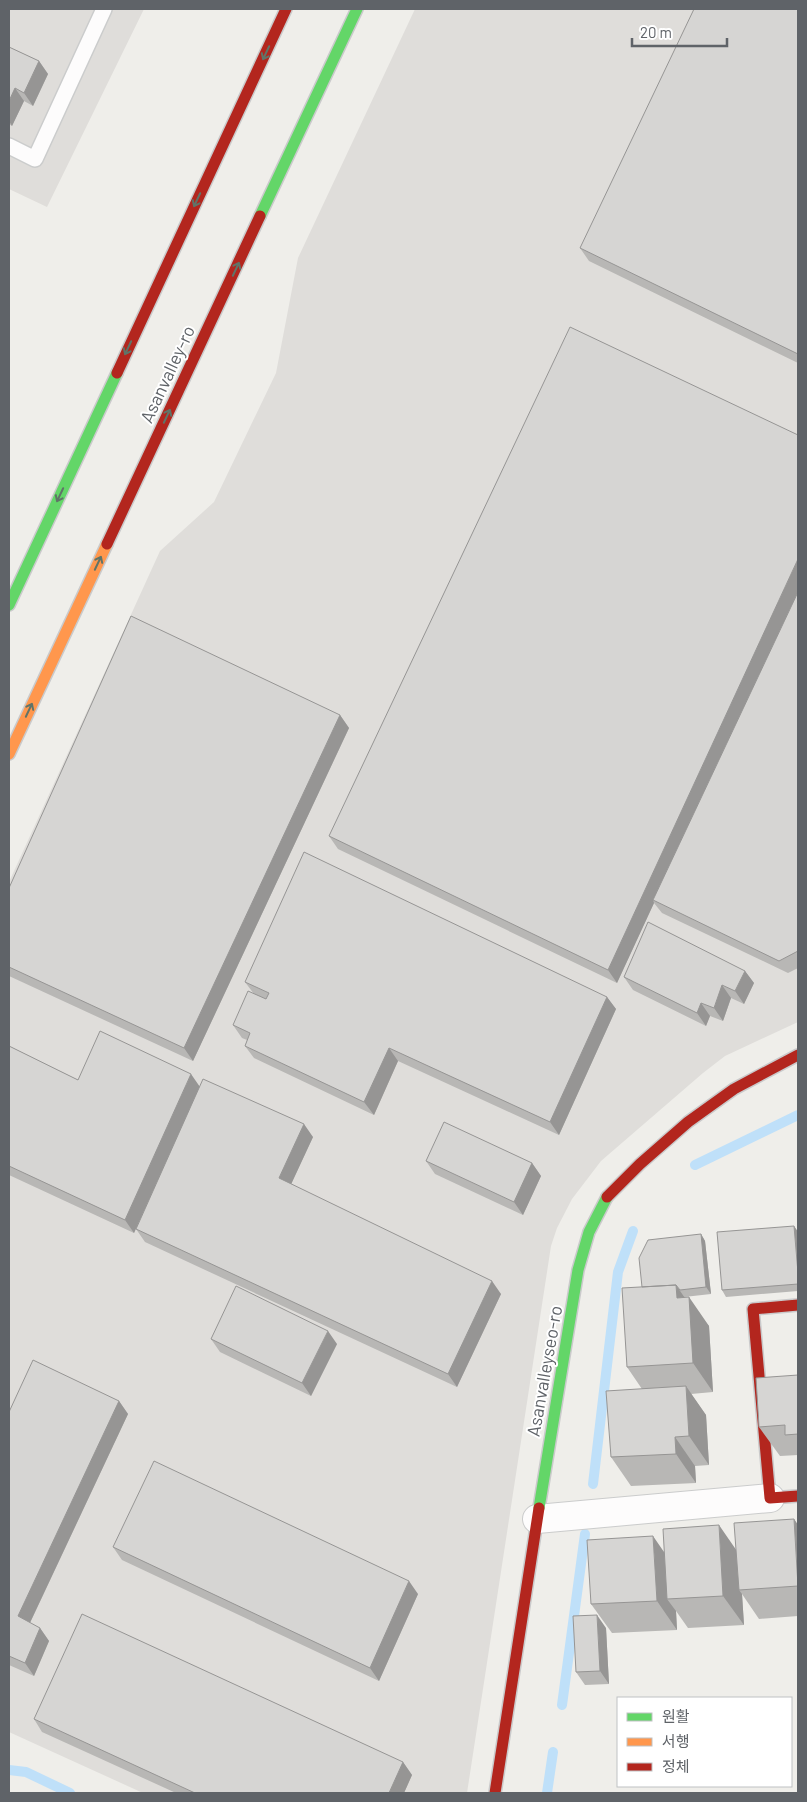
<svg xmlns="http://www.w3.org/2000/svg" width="807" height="1802" font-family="Barlow,'Noto Sans KR',sans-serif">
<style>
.industrial{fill:#dfddda}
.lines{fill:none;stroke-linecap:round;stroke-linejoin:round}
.stream{stroke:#bfe0f9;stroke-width:10}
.lane-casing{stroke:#cbcccc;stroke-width:18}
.street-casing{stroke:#cbcccc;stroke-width:30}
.fast-casing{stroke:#cacacb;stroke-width:14}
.slow-casing{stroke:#cacacb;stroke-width:14}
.jam-casing{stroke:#cacacb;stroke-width:14}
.lane{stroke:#fdfcfc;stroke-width:15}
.street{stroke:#fdfcfc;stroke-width:28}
.fast{stroke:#63d668;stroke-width:11}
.slow{stroke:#ff974d;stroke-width:11}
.jam{stroke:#b3261e;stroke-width:11}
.wall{fill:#b8b7b5}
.shaded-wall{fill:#969594}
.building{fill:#d6d5d3;stroke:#969594}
.oneway{stroke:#607468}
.labels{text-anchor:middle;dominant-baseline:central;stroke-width:4;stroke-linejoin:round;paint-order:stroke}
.street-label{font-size:18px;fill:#5f6368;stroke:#fff}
</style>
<rect width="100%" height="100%" fill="#efeeea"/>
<!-- industrial -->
<path class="industrial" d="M9 9H144L47 207 9 189Z
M415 9H798V1022L725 1056 703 1073 601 1161 572 1199 557 1228 551 1246 467 1793H143L9 1732V882L160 551 214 502 276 373 298 258Z"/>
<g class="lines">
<!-- stream -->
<path class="stream" d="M695 1165 798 1115
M593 1484 618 1272 633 1231
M562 1705 585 1534
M9 1770 26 1772 70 1793
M547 1793 553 1752"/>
<defs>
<path id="lane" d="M9 146 35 159 104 9"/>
<path id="street" d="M537 1519 770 1498"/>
<path id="fast" d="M260 216 357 9
M9 605 117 373
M539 1508 578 1270 589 1232 607 1197"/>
<path id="slow" d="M9 754 107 544"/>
<path id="jam" d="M117 373 286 9
M107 544 260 216
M607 1197 640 1164 688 1122 734 1089 798 1055
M798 1305 753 1309 770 1498 798 1496
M495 1793 539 1508"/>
</defs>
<!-- lane casing -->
<use href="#lane" class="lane-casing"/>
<!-- street casing -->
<use href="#street" class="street-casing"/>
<!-- fast casing -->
<use href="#fast" class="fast-casing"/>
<!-- slow casing -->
<use href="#slow" class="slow-casing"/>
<!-- jam casing -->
<use href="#jam" class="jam-casing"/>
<!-- lane -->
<use href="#lane" class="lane"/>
<!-- street -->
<use href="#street" class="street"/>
<!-- fast -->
<use href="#fast" class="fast"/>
<!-- slow -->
<use href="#slow" class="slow"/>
<!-- jam -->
<use href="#jam" class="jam"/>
</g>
<!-- wall -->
<path class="wall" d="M798 9V363L589 261 580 248Z
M9 47 39 61 48 74 33 106 24 101 12 126 9 124Z
M798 592V968L788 973 662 913 654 903 617 983 338 849 329 836Z
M340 715 349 728 193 1061 9 976V888Z
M745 971 754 983 744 1004 731 998 723 1021 710 1016 706 1026 633 990 624 977Z
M245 982 607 997 616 1009 559 1135 398 1061 374 1115 254 1058 245 1046 247 1040 242 1038 233 1025 254 994Z
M9 1046 78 1080 200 1086 313 1137 291 1184 501 1294 457 1387 145 1242 136 1229 157 1182 134 1233 9 1175Z
M426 1161 532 1163 541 1176 523 1215 435 1174Z
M794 1226 798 1232V1291L726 1297 722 1290Z
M701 1234 705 1241 711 1294 684 1297 709 1326 713 1392 691 1394 706 1415 709 1465 695 1466 696 1483 631 1486 611 1457 642 1389 627 1367 642 1287Z
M211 1339 337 1344 311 1396 220 1352Z
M798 1375V1455L780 1456 759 1427Z
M119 1401 128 1414 30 1623 40 1628 49 1641 34 1676 9 1665V1412Z
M794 1519 798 1525V1616L759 1619 742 1594 744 1625 688 1628 676 1611 677 1630 612 1633 591 1604 664 1553 736 1550Z
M113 1547 418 1594 379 1681 122 1560Z
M606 1628 609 1684 585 1685 576 1672Z
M34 1719 403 1762 412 1775 404 1793H176L42 1732Z"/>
<!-- shaded-wall -->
<path class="shaded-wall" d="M39 61 48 74 33 106 24 93Z
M15 88 24 101 12 126 9 121V101Z
M798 559V592L653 900 654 903 617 983 608 970Z
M340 715 349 728 193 1061 184 1048Z
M745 971 754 983 744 1004 735 991Z
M722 985 731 998 723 1021 714 1008Z
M607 997 616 1009 559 1135 550 1122Z
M701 1003 710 1016 706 1026 697 1013Z
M389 1048 398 1061 374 1115 364 1102Z
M191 1074 200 1087 134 1233 125 1220Z
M304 1124 313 1137 288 1191 279 1178Z
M532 1163 541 1176 523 1215 514 1202Z
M794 1226 798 1232V1273Z
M701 1234 705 1241 711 1294 706 1287Z
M492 1281 501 1294 457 1387 448 1374Z
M676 1285 689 1304V1297L709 1326 713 1392 693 1363 677 1298Z
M328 1331 337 1344 311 1396 302 1383Z
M686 1386 706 1415 709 1465 689 1436Z
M119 1401 128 1414 27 1629 18 1616Z
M675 1437 695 1466 696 1483 676 1454Z
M794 1519 798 1525V1581Z
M719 1525 739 1554V1590L742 1594 744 1625 723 1596Z
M653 1536 673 1565 667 1599 676 1611 677 1630 657 1601Z
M409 1581 418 1594 379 1681 370 1668Z
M597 1615 606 1628 609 1684 600 1671Z
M40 1628 49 1641 34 1676 25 1663Z
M403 1762 412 1775 404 1793H389Z"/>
<!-- building -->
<path class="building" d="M694 9H798V354L580 248Z
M9 47 39 61 24 93 15 88 9 101Z
M570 327 798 435V559L608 970 329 836Z
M798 592V951L779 961 653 900Z
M131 616 340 715 184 1048 9 967V888Z
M304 852 607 997 550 1122 389 1048 364 1102 245 1046 250 1033 233 1025 248 991 266 999 269 993 245 982Z
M648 922 745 971 735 991 722 985 714 1008 701 1003 697 1013 624 977Z
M100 1031 191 1074 125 1220 9 1166V1046L78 1080Z
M203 1079 304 1124 279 1178 492 1281 448 1374 136 1229Z
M444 1122 532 1163 514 1202 426 1161Z
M794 1226 798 1273V1284L722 1290 717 1232Z
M701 1234 706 1287 680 1290 676 1285 642 1287 639 1258 648 1240Z
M676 1285 677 1298 689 1297 693 1363 627 1367 622 1288Z
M236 1286 328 1331 302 1383 211 1339Z
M33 1360 119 1401 18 1616 40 1628 25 1663 9 1656V1412Z
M798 1375V1434L785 1435V1425L759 1427 756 1378Z
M686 1386 689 1436 675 1437 676 1454 611 1457 606 1391Z
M154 1461 409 1581 370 1668 113 1547Z
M794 1519 798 1586 739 1590 734 1523Z
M719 1525 723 1596 667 1599 663 1529Z
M653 1536 657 1601 591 1604 587 1540Z
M82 1614 403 1762 389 1793H195L34 1719Z
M597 1615 600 1671 576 1672 573 1616Z"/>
<!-- one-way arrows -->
<defs><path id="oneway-shaft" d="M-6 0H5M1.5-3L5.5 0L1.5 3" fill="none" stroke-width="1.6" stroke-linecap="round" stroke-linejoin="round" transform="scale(1.25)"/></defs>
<g class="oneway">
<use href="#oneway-shaft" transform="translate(266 53) rotate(115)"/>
<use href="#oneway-shaft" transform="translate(197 200) rotate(115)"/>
<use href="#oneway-shaft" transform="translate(236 269) rotate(-65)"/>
<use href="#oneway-shaft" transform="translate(128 348) rotate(115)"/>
<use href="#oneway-shaft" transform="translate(167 416) rotate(-65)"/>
<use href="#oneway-shaft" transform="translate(60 495) rotate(115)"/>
<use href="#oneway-shaft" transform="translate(98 563) rotate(-65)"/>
<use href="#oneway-shaft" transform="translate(29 710) rotate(-65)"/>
</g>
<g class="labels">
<!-- street labels -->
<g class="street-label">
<text transform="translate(167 374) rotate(-65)">Asanvalley-ro</text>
<text transform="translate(544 1371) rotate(-80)">Asanvalleyseo-ro</text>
</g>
</g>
<!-- border -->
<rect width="807" height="1802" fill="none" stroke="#5f6368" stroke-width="20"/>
<!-- legend -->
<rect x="617" y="1697" width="175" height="90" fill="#ffffff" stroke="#bfc1c3"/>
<rect x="627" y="1713" width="25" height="8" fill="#63d668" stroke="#bfc1c3"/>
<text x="662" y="1722" font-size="15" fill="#5f6368">원활</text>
<rect x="627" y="1738" width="25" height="8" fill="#ff974d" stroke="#bfc1c3"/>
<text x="662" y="1747" font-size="15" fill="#5f6368">서행</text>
<rect x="627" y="1763" width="25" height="8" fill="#b3261e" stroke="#bfc1c3"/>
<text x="662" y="1772" font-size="15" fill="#5f6368">정체</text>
<!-- scale -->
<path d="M632 38v8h95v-8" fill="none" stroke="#5f6368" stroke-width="2.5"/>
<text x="640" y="38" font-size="15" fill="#5f6368" stroke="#ffffff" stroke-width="4" paint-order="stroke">20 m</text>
</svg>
